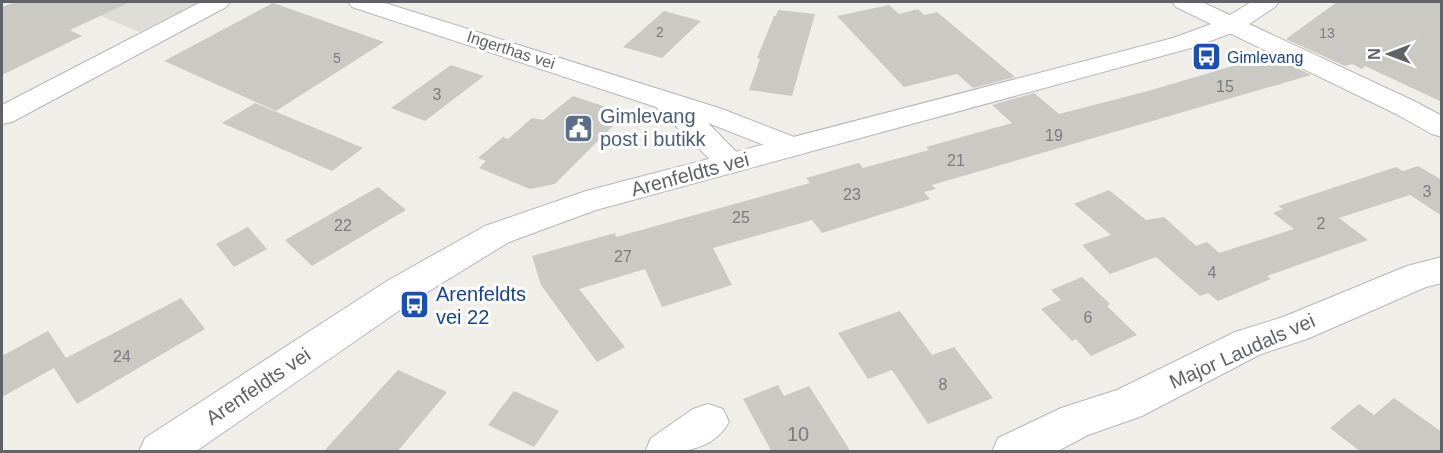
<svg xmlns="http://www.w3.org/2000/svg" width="1443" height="453" font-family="Arial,sans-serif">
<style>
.education{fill:#dfddd7}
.building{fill:#cbc9c4}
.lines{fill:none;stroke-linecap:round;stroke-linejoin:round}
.street-casing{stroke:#b5b7bb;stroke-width:2}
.secondary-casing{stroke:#b4b7bb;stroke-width:2}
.street{fill:#fff;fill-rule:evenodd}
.secondary{fill:#fff;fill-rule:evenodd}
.labels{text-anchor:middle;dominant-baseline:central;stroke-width:6;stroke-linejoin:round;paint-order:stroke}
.far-number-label{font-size:14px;fill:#7b7c7e}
.far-street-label{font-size:16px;fill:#606266;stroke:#fff}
.far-transit-label{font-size:16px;fill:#164399;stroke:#fff;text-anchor:start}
.number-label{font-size:16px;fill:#7b7c7e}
.service-label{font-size:20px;fill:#4e5e75;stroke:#fff;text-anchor:start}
.street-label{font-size:20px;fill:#606266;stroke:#fff}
.transit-label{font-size:20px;fill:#164399;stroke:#fff;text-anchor:start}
.near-number-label{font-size:20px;fill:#7b7c7e}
</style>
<rect width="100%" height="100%" fill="#f0eee8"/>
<!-- education -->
<path class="education" d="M67 2H200L139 32Z"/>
<!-- building -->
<path class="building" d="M15 2H130L70 30 82 36 2 75V7Z
M1337 2H1442V102L1365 66 1362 69 1352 64 1345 66 1286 39Z
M273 3 384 42 276 111 164 61Z
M889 5 899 14 918 9 924 15 937 12 1015 77 973 88 957 74 904 87 837 16Z
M778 10 815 14 792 96 749 90 760 59 757 58 774 16H776Z
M664 11 701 21 662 58 623 47Z
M1266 53 1311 75 932 185 936 189 924 192 930 199 822 233 812 220 713 248 732 285 662 307 645 269 579 289 625 347 597 362 541 285 532 256 615 233 616 237 810 183 806 178 859 163 863 168 929 150 926 147 1012 123 992 105 1034 93 1059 114 1148 91 1260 58Z
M451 65 484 76 425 121 391 108Z
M573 96 612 109 603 117 617 122 555 184 530 189 479 168 486 161 478 158 503 137 508 139 532 118 543 120Z
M255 103 363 148 332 171 222 123Z
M1418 166 1442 180V216L1410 195 1339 218 1368 240 1267 276 1271 279 1218 301 1208 293 1200 296 1156 257 1110 274 1082 245 1111 235 1074 204 1109 190 1146 220 1164 217 1196 246 1207 242 1219 253 1294 229 1273 213 1283 209 1278 206 1396 167 1403 171Z
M378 187 406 210 312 266 285 240Z
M248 227 267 249 234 267 216 244Z
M1082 277 1110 304 1107 306 1137 335 1091 356 1076 339 1072 341 1041 309 1061 300 1051 290Z
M181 298 205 329 77 404 54 368 2 397V356L48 331 66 358Z
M900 311 932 355 954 347 993 398 928 424 892 370 868 379 838 333Z
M398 370 447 392 397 452H323Z
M778 385 784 396 809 386 851 452H772L743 399Z
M514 391 559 411 534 447 488 425Z
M1394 398 1442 432V452H1361L1330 428 1359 404 1374 415Z"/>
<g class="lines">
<defs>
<path id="street" d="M201 2H230L226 7 12 122 2 124V105Z
M348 2H382L722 109 802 140 807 147 802 154 792 156 708 123 747 163 743 170 732 173 721 170 656 107 352 7Z
M1172 2H1202L1416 102 1442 116V137L1432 134 1396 114 1176 7Z
M1442 257V283L1426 287 1307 339 1261 354 1142 416 1088 435 1056 452H992L998 438 1061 408 1117 390 1235 332 1283 317 1407 266Z
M708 404 723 409 729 422C711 453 680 452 645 452L651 438 693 409Z"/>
<path id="secondary" d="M1251 2H1279L1275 7 1240 30 1191 48 596 210 509 242 413 301 195 452H139L145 438 387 281 485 226 586 191 1173 38 1222 20Z"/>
</defs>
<!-- street casing -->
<use href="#street" class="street-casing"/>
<!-- secondary casing -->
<use href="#secondary" class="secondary-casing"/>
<!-- street -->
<use href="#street" class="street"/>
<!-- secondary -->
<use href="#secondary" class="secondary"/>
</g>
<!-- icons -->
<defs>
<symbol id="bus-square" viewBox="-11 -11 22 22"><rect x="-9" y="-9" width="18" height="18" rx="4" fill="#1a4fb4" stroke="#fff"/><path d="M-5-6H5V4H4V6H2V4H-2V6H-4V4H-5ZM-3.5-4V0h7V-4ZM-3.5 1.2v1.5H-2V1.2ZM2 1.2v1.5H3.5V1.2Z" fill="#fff"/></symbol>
<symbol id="civic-square" viewBox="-11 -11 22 22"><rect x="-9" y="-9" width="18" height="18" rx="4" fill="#5c6f8a" stroke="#fff"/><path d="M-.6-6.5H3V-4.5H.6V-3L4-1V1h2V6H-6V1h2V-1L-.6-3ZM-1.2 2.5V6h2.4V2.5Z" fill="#fff"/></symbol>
</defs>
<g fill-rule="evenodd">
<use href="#bus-square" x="1190" y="40" width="33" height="33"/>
<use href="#civic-square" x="562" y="112" width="33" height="33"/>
<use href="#bus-square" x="398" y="288" width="33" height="33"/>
</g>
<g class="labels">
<!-- far-number labels -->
<g class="far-number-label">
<text x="660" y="32">2</text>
<text x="1327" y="33">13</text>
<text x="337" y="58">5</text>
</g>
<!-- far-street labels -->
<g class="far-street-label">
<text transform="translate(511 50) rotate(18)">Ingerthas vei</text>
</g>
<!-- far-transit labels -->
<g class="far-transit-label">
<text x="1227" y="57">Gimlevang</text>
</g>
<!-- number labels -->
<g class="number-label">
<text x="1225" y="86">15</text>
<text x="437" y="94">3</text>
<text x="1054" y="135">19</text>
<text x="956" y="160">21</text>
<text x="1427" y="191">3</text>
<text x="852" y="194">23</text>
<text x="741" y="217">25</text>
<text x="1321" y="223">2</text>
<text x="343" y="225">22</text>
<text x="623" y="256">27</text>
<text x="1212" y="272">4</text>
<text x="1088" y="317">6</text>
<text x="122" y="356">24</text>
<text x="943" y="384">8</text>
</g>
<!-- service labels -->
<g class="service-label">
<text x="600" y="116">Gimlevang<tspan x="600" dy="23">post i butikk</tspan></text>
</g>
<!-- street labels -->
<g class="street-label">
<text transform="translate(690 174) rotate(-15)">Arenfeldts vei</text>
<text transform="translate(1242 351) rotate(-24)">Major Laudals vei</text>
<text transform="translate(258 386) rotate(-34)">Arenfeldts vei</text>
</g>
<!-- transit labels -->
<g class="transit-label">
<text x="436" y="294">Arenfeldts<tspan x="436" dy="23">vei 22</tspan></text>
</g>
<!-- near-number labels -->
<g class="near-number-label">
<text x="798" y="434">10</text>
</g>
</g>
<!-- border -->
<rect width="1443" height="453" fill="none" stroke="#606266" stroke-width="6"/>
<!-- north arrow -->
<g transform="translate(1389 54) rotate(270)" stroke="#ffffff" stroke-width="4.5" paint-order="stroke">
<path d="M0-4.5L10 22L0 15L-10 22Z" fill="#606266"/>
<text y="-9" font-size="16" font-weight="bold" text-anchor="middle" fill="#606266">N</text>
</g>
</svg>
